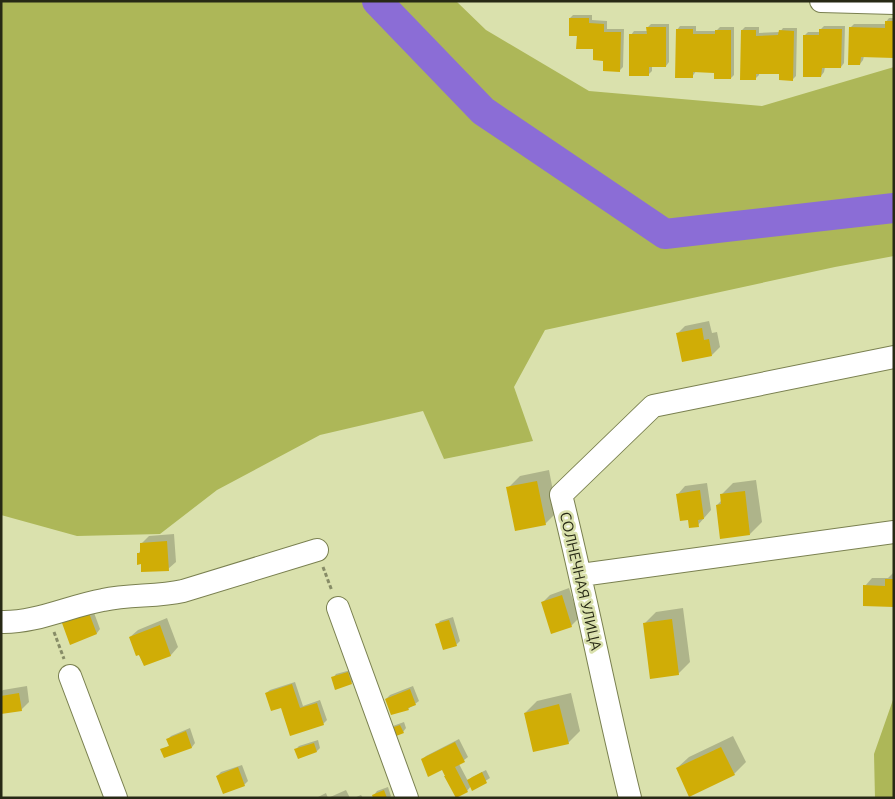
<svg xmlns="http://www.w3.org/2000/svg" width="895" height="799" font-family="Ubuntu,sans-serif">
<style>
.green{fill:#adb758}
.shadow{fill:#0003}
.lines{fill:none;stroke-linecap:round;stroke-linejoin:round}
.river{stroke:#8b6dd6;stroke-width:30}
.building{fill:#d0ad06}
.minor-casing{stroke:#7a8050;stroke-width:24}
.path{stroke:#878c67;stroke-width:3;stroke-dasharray:4 2.5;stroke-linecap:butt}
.minor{stroke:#fff;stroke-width:22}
.labels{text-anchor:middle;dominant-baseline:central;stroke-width:5;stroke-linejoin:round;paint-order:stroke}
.street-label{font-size:15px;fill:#272915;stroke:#dae1ad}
</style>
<rect width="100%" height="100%" fill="#dae1ad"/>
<!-- green -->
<path class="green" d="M1 1H456L486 30 589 91 762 106 894 67V256L835 267 545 330 514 387 533 441 444 459 423 411 320 435 217 490 160 534 77 536 1 515Z
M894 697V798H875L874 754Z"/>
<!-- shadow -->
<path class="shadow" d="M573 15H592V20L607 21V29H624L623 67 620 70 605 60 594 48 578 35 570 18Z
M889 18H894V56H864L863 60 860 64 850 28 854 24H886V22Z
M651 24H669V62L666 66H652V71L648 75 631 35 634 31H648L647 28Z
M680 26H696V31H716L720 27H734V75L731 78 716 72 696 71 692 77 677 30Z
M824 26H845L844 63 841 67H825L824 72 821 76 804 36 808 32H820V30Z
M745 27H759V33L780 32 783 28H797L796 76 793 79 780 73H759V75L755 79 742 30Z
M709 321 712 333 717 332 720 347 712 355 677 334 685 326Z
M549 470 557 512 545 524 508 488 520 476Z
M756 480 762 522 750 534 717 505 722 500 721 495 733 483Z
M707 483 711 510 698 525 689 518 678 494 685 486Z
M174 534 176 562 168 569 142 563 138 554 141 550V544L149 536Z
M894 572V605L865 586 872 578H888Z
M569 588 579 618 571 626 542 603 550 595Z
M683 608 690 662 678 674 645 623 656 612Z
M93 610 100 629 97 633 71 643 63 624 67 620Z
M453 617 460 641 456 645 437 625 440 621Z
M167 618 178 647 171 655 144 665 130 637 138 630Z
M351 670 354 680 351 683 333 678 336 674Z
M295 682 303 706 320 700 327 720 323 724 282 707 266 693 270 690Z
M27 686 29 702 21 710 1 713V692L3 690Z
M413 686 419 701 408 709 386 699 390 695Z
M571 693 580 731 568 743 525 713 537 701Z
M404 722 406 728 403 732 390 730 393 726Z
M190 728 195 743 192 747 164 757 162 750 170 745 168 739 171 736Z
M733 736 746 762 734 774 677 768 689 757Z
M459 739 468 757 459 764 468 781 472 777 486 770 490 778 473 789 471 786 467 791 443 768 423 759 426 756Z
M318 740 320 748 317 751 296 749 299 746Z
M242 765 248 781 244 785 217 776 221 772Z
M388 787 391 796 389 798H375L374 795 377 791Z
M346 790 350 798H316L326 793 328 798Z
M361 795 363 798H354Z"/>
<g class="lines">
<!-- river -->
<path class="river" d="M377 1 483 111 665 234 894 208"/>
</g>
<!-- building -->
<path class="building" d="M569 18H589V23L604 24V32H621L620 72 603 71V61L593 60V49H576L577 36H569Z
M885 21H894V58L861 57 860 65H848L849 27 885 28Z
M646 27H666V67H649V76H629V34H647Z
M676 29H693V34H715V30H731V79H714V73L693 72V78H675Z
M819 29H842L841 68H822L821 77H803V35H819Z
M741 30H756V36L778 35 779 30 794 31 793 81 779 80V74H756V80H740Z
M702 328 704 340 709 339 712 356 682 362 676 333Z
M537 481 546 525 515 531 506 487Z
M700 490 704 519 698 520 699 527 689 528 688 520 680 521 676 494Z
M745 491 750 535 720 539 716 505 721 504 720 494Z
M167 541 169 571 141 572V564L137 565V553H140V543Z
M885 579H894V607L863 606V585L885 586Z
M562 595 572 627 551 634 541 602Z
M89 613 97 634 70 645 62 623Z
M672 619 679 675 650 679 643 623Z
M449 620 457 646 443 650 435 624Z
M160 625 171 656 144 666 139 655 136 656 129 637Z
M348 672 352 684 335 690 331 677Z
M292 684 300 708 317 703 324 725 290 736 281 708 271 711 265 693Z
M410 689 416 705 408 708 409 710 391 715 385 699Z
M19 693 22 711 1 714V696Z
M559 704 569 744 533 752 524 713Z
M400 725 404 733 391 738 388 729Z
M186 731 192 748 164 758 160 749 169 746 166 739Z
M455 742 465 762 455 767 468 792 456 798 444 776H445L442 770 428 777 421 759Z
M314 743 317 752 298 759 294 749Z
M721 747 735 775 689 797 676 768Z
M238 767 245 786 223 794 216 776Z
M482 772 487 783 472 791 467 780Z
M384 790 387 798H373L372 795Z"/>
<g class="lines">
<defs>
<path id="minor" d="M821 1 894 3
M581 575 894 532
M338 608 407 798
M1 622C36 623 69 606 103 600 129 594 157 597 183 591L317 550
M70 676 116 798
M630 798C605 697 586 595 561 495L653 406 894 357"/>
</defs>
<!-- minor casing -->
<use href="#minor" class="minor-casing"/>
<!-- path -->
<path class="path" d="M323 567 332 591
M54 632 64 659"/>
<!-- minor -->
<use href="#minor" class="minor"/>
</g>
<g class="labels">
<!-- street labels -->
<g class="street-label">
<text transform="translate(581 581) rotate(77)">СОЛНЕЧНАЯ УЛИЦА</text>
</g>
</g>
<!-- border -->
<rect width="895" height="799" fill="none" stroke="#272915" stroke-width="5"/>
</svg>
